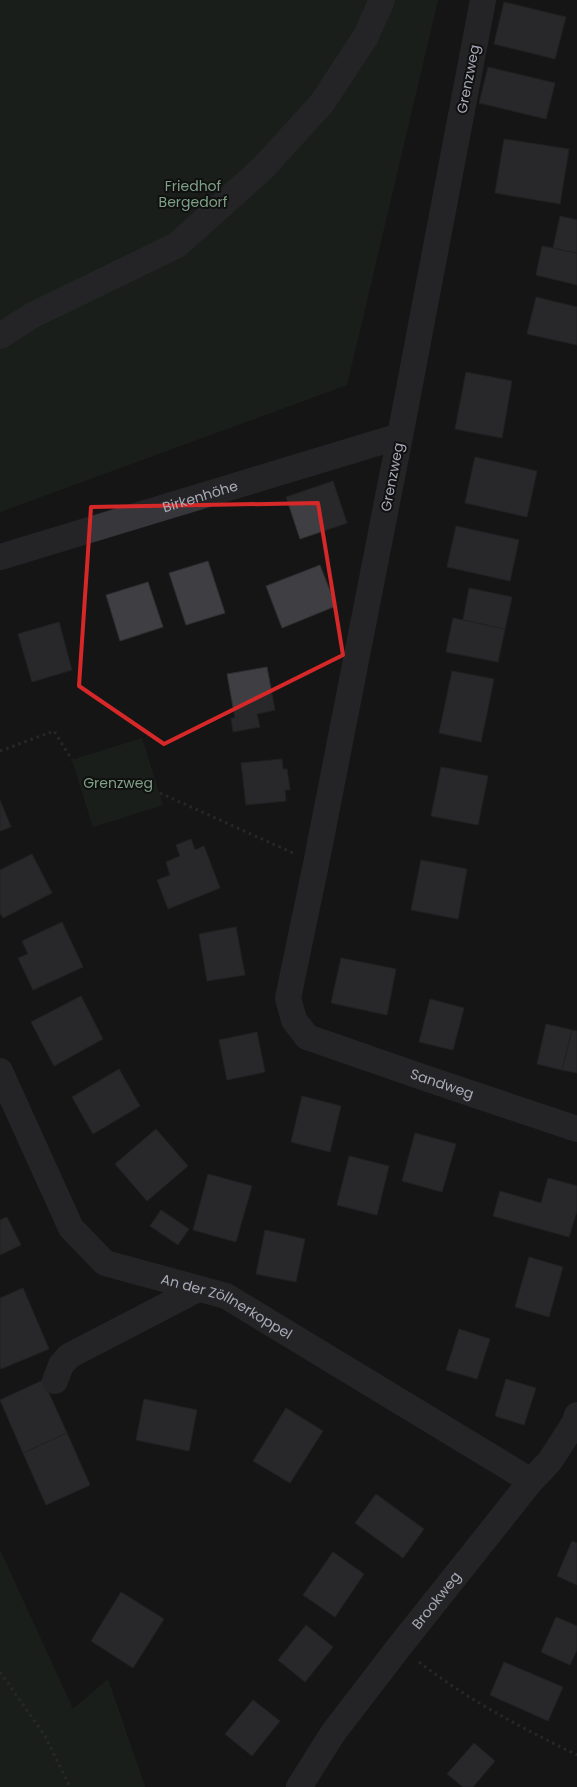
<svg xmlns="http://www.w3.org/2000/svg" width="577" height="1787" font-family="Poppins,sans-serif">
<style>
.green{fill:#212923}
.building{fill:#3f3f43;stroke:#2f2f32}
.lines{fill:none;stroke-linecap:round;stroke-linejoin:round}
.path{stroke:#3c3d42;stroke-width:3;stroke-dasharray:2.5 4;stroke-linecap:butt}
.minor{stroke:#36363b;stroke-width:26}
.marked{fill:none;stroke:#d62828;stroke-width:4;stroke-linejoin:round}
.labels{text-anchor:middle;dominant-baseline:central;stroke-width:4;stroke-linejoin:round;paint-order:stroke}
.street-label{font-size:14px;fill:#a7a9b7;stroke:#101011}
.park-label{font-size:14px;fill:#7ea185;stroke:#101011}
</style>
<rect width="100%" height="100%" fill="#151516"/>
<!-- green -->
<path class="green" d="M0 0H438L347 385 0 512Z
M142 738 163 805 93 827 72 760Z
M0 1550 73 1709 108 1679 145 1787H0Z"/>
<!-- building -->
<path class="building" d="M504 2 566 17 555 59 494 44Z
M488 67 555 83 546 119 479 103Z
M504 139 569 149 560 204 495 193Z
M560 216 577 220V253L553 248Z
M542 246 577 253V285L536 275Z
M536 297 577 307V345L527 334Z
M466 372 512 381 502 438 455 429Z
M475 457 537 471 527 517 465 503Z
M333 481 347 523 300 539 286 497Z
M456 526 519 540 510 581 447 567Z
M208 561 225 613 186 625 169 573Z
M320 565 336 606 282 628 266 586Z
M148 582 163 627 120 641 106 595Z
M469 588 512 597 505 629 463 620Z
M453 618 505 629 498 662 446 652Z
M59 622 72 670 32 682 18 634Z
M267 667 275 710 257 714 260 727 233 732 231 718H235L227 674Z
M452 671 494 679 481 742 439 733Z
M282 759 283 769H287L290 790H285L286 801 246 805 241 763Z
M441 767 488 776 478 825 431 816Z
M0 800 11 827 0 831Z
M191 839 195 850 204 846 220 888 168 909 157 880 170 875 166 862 180 856 176 845Z
M32 854 52 893 3 918 0 913V870Z
M421 860 467 869 458 919 411 910Z
M62 922 83 967 33 990 18 958 28 954 22 941Z
M236 927 245 975 207 981 199 934Z
M341 958 396 969 387 1015 331 1003Z
M81 996 103 1039 54 1066 31 1022Z
M430 999 464 1008 453 1050 419 1042Z
M546 1024 572 1030 562 1070 537 1064Z
M572 1030 577 1031V1073L562 1070Z
M257 1032 265 1072 227 1080 219 1040Z
M119 1069 140 1106 93 1134 72 1097Z
M302 1096 341 1106 330 1152 291 1142Z
M156 1129 188 1166 147 1201 115 1164Z
M415 1133 456 1144 442 1192 402 1181Z
M349 1156 389 1166 377 1215 337 1205Z
M208 1174 252 1186 236 1242 193 1230Z
M548 1178 577 1186V1211L569 1237 493 1216 500 1191 541 1203Z
M161 1210 189 1229 178 1245 150 1226Z
M7 1217 21 1245 0 1255V1220Z
M265 1230 305 1239 296 1282 256 1274Z
M529 1257 563 1267 549 1317 515 1307Z
M23 1288 49 1349 1 1369 0 1366V1298Z
M459 1329 490 1339 477 1379 446 1370Z
M506 1379 536 1388 524 1425 495 1416Z
M43 1380 67 1433 23 1453 0 1400Z
M144 1399 197 1410 189 1451 136 1440Z
M286 1408 323 1431 290 1483 253 1461Z
M67 1433 90 1485 46 1505 23 1453Z
M376 1494 424 1529 403 1558 355 1523Z
M572 1541 577 1543V1585L557 1576Z
M333 1552 364 1574 335 1617 303 1595Z
M121 1592 164 1619 133 1668 91 1641Z
M556 1617 577 1626V1650L570 1665 541 1652Z
M306 1625 333 1647 305 1682 278 1660Z
M504 1662 563 1687 548 1721 490 1695Z
M253 1700 280 1721 252 1756 225 1734Z
M474 1743 495 1761 473 1787H463L447 1774Z"/>
<g class="lines">
<!-- path -->
<path class="path" d="M0 751 54 731 72 760
M160 793 293 853
M419 1662C468 1700 522 1728 577 1755
M0 1672 45 1736 70 1787"/>
<!-- minor -->
<g class="minor">
<path id="s1" d="M483 0 400 436 316 864 288 998 294 1020 307 1037 425 1078 577 1129"/>
<path d="M0 336 33 315 177 245 263 168 322 103 366 36 382 0"/>
<path id="s2" d="M0 557 400 436"/>
<path id="s3" d="M0 1071 71 1228 105 1263 226 1296 531 1481"/>
<path d="M55 1381 61 1365 69 1356 198 1289"/>
<path id="s4" d="M299 1787 333 1733 399 1647 531 1481 550 1461 575 1422 577 1415"/>
</g>
</g>
<!-- marked area -->
<path d="M0 0H577V1787H0ZM318 503 343 655 164 744 79 686 91 507Z" fill="#151516" fill-opacity=".55" fill-rule="evenodd"/>
<path class="marked" d="M318 503 343 655 164 744 79 686 91 507Z"/>
<g class="labels">
<!-- street labels -->
<g class="street-label">
<text transform="translate(468 79) rotate(-79)">Grenzweg</text>
<text transform="translate(392 477) rotate(-79)">Grenzweg</text>
<text stroke="none"><textPath href="#s2" startOffset="209">Birkenhöhe</textPath></text>
<text stroke="none"><textPath href="#s1" startOffset="1204">Sandweg</textPath></text>
<text stroke="none"><textPath href="#s3" startOffset="351">An der Zöllnerkoppel</textPath></text>
<text stroke="none"><textPath href="#s4" startOffset="232">Brookweg</textPath></text>
</g>
<!-- park labels -->
<g class="park-label">
<text x="193" y="186">Friedhof<tspan x="193" dy="16">Bergedorf</tspan></text>
<text x="118" y="783">Grenzweg</text>
</g>
</g>
</svg>
